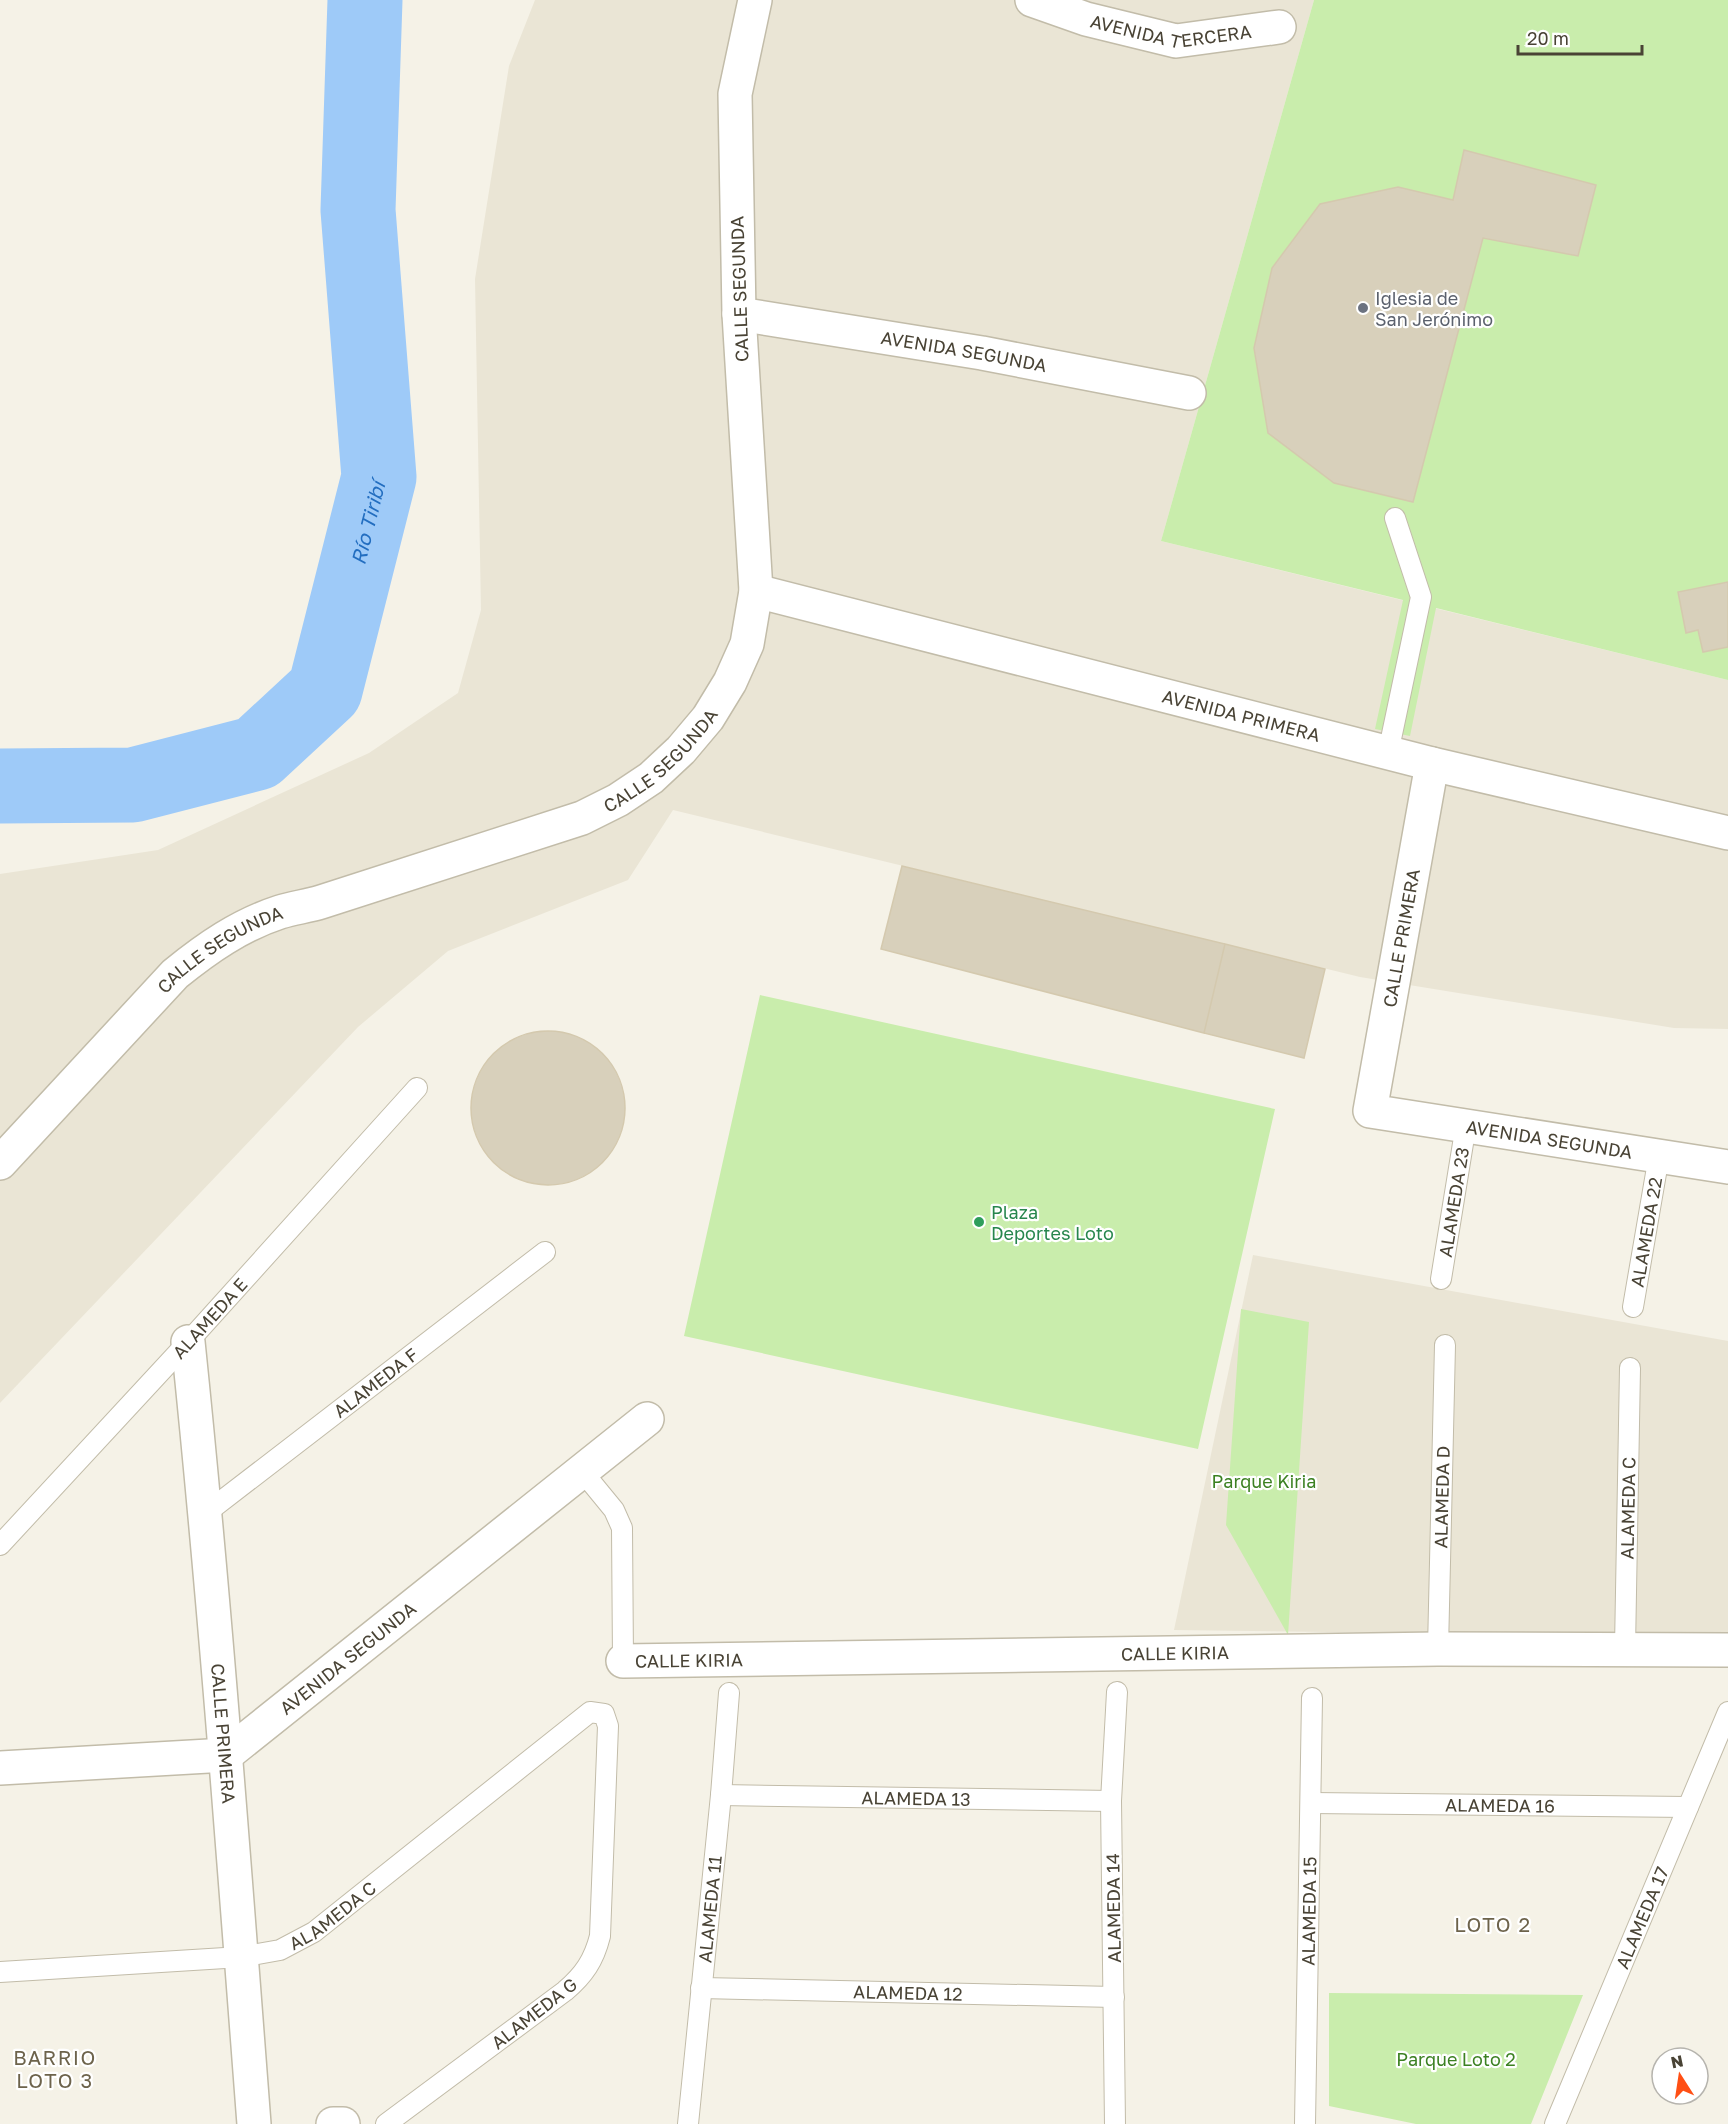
<svg xmlns="http://www.w3.org/2000/svg" width="1728" height="2124" font-family="'Golos Text',sans-serif">
<style>
.residential{fill:#eae5d5}
.green{fill:#c9edac;fill-rule:evenodd}
.lines{fill:none;stroke-linecap:round;stroke-linejoin:round}
.river{stroke:#9ecaf8;stroke-width:75}
.building{fill:#d8d0bb;stroke:#d4c9ae;stroke-width:1.5}
.service-casing{stroke:#c2bca9;stroke-width:22}
.minor-casing{stroke:#c2bca9;stroke-width:36}
.service{stroke:#fff;stroke-width:20}
.minor{stroke:#fff;stroke-width:33}
.worship-dot{fill:#6b7280;stroke:#fff;stroke-width:2}
.leisure-dot{fill:#2e9e5b;stroke:#fff;stroke-width:2}
.labels{text-anchor:middle;dominant-baseline:central;stroke-width:4.5;stroke-linejoin:round;paint-order:stroke}
.street-label{font-size:18px;fill:#494335;stroke:#fff}
.worship-label{font-size:18px;fill:#5b616d;stroke:#fff;text-anchor:start}
.leisure-label{font-size:18px;fill:#27864d;stroke:#fff;text-anchor:start}
.park-label{font-size:18px;fill:#3c8122;stroke:#fff}
.water-label{font-size:20px;font-style:italic;fill:#236ec0;stroke:#fff}
.neighbourhood-label{font-size:20px;letter-spacing:1.5px;fill:#6d634b;stroke:#fff}
</style>
<rect width="100%" height="100%" fill="#f5f2e7"/>
<!-- residential -->
<path class="residential" d="M535 0H1314L1161 541 1728 680V1029L1674 1028 1360 977 673 810 628 880 448 951 358 1027 0 1403V874L158 850 369 753 458 693 481 610 475 279 509 66Z
M1253 1255 1728 1341V1637L1174 1630Z"/>
<!-- green -->
<path class="green" d="M1314 0H1728V680L1436 608 1410 736 1375 729 1403 600 1161 541ZM1464 151 1596 185 1578 256 1483 238 1413 502 1334 483 1268 433 1254 348 1272 268 1321 204 1398 187 1453 200Z
M760 995 1275 1109 1198 1449 684 1336Z
M1241 1309 1309 1322 1288 1635 1226 1525Z
M1329 1993 1583 1995 1531 2124H1416L1329 2106Z"/>
<g class="lines">
<!-- river -->
<path class="river" id="s1" d="M0 786 133 785 257 753 325 690 379 477 358 210 365 0"/>
</g>
<!-- building -->
<path class="building" d="M1464 150 1596 185 1578 256 1483 238 1413 502 1334 483 1268 433 1254 348 1272 268 1320 204 1398 187 1453 200Z
M1728 582V647L1703 652 1698 630 1686 633 1678 592Z
M902 866 1225 944 1204 1033 881 949Z
M1225 944 1325 969 1304 1058 1204 1033Z
M471 1108a77 77 0 1 1 154 0a77 77 0 1 1-154 0Z"/>
<g class="lines">
<defs>
<g id="service">
<path d="M1388 753 1421 597 1395 518"/>
<path id="s2" d="M1441 1279 1466 1125"/>
<path id="s3" d="M1633 1307 1659 1156"/>
<path d="M582 1471 614 1510 622 1528 623 1661"/>
<path id="s4" d="M206 1513 545 1252"/>
<path id="s5" d="M0 1545 188 1342 417 1088"/>
<path id="s6" d="M1625 1648 1630 1368"/>
<path id="s7" d="M1438 1649 1445 1345"/>
<path id="s8" d="M721 1795 1111 1801"/>
<path id="s9" d="M1311 1803 1688 1807"/>
<path id="s10" d="M0 1972 241 1957 280 1950 314 1932 590 1712 604 1714 608 1726 600 1936C594 1960 584 1975 565 1991L386 2124"/>
<path id="s11" d="M701 1988 1114 1997"/>
<path id="s12" d="M688 2124 721 1795 729 1693"/>
<path d="M1115 2124 1111 1801 1117 1692"/>
<path id="s13" d="M1305 2124 1312 1698"/>
<path id="s14" d="M1555 2124 1728 1712"/>
</g>
<g id="minor">
<path id="s15" d="M1032 0 1086 19 1176 41 1279 27"/>
<path id="s16" d="M739 314 982 353 1189 393"/>
<path id="s17" d="M756 591 1432 764 1728 833"/>
<path id="s18" d="M1432 764 1370 1111 1728 1167"/>
<path id="s19" d="M0 1163 175 974C207 948 240 925 280 912 293 908 308 906 321 902L582 818 618 800 651 778 681 750 708 718 730 682 747 644 756 591 739 314 735 94 755 0"/>
<path id="s20" d="M188 1342C215 1602 234 1863 254 2124"/>
<path id="s21" d="M623 1661 1438 1649 1728 1650"/>
<path id="s22" d="M0 1768 226 1755 647 1419"/>
<path d="M333 2124H343"/>
</g>
</defs>
<!-- service casing -->
<use href="#service" class="service-casing"/>
<!-- minor casing -->
<use href="#minor" class="minor-casing"/>
<!-- service -->
<use href="#service" class="service"/>
<!-- minor -->
<use href="#minor" class="minor"/>
</g>
<!-- markers -->
<circle class="worship-dot" cx="1363" cy="308" r="6"/>
<circle class="leisure-dot" cx="979" cy="1222" r="6"/>
<g class="labels">
<!-- street labels -->
<g class="street-label">
<text stroke="none"><textPath href="#s15" startOffset="144">AVENIDA TERCERA</textPath></text>
<text transform="translate(739 289) rotate(-92)">CALLE SEGUNDA</text>
<text stroke="none"><textPath href="#s16" startOffset="228">AVENIDA SEGUNDA</textPath></text>
<text stroke="none"><textPath href="#s17" startOffset="501">AVENIDA PRIMERA</textPath></text>
<text stroke="none"><textPath href="#s19" startOffset="795">CALLE SEGUNDA</textPath></text>
<text transform="translate(1401 938) rotate(-80)">CALLE PRIMERA</text>
<text stroke="none"><textPath href="#s19" startOffset="309">CALLE SEGUNDA</textPath></text>
<text stroke="none"><textPath href="#s18" startOffset="534">AVENIDA SEGUNDA</textPath></text>
<text stroke="none"><textPath href="#s2" startOffset="78">ALAMEDA 23</textPath></text>
<text stroke="none"><textPath href="#s3" startOffset="76">ALAMEDA 22</textPath></text>
<text stroke="none"><textPath href="#s5" startOffset="309">ALAMEDA E</textPath></text>
<text stroke="none"><textPath href="#s4" startOffset="214">ALAMEDA F</textPath></text>
<text stroke="none"><textPath href="#s7" startOffset="152">ALAMEDA D</textPath></text>
<text stroke="none"><textPath href="#s6" startOffset="140">ALAMEDA C</textPath></text>
<text stroke="none"><textPath href="#s21" startOffset="552">CALLE KIRIA</textPath></text>
<text stroke="none"><textPath href="#s22" startOffset="382">AVENIDA SEGUNDA</textPath></text>
<text stroke="none"><textPath href="#s21" startOffset="66">CALLE KIRIA</textPath></text>
<text stroke="none"><textPath href="#s20" startOffset="393">CALLE PRIMERA</textPath></text>
<text stroke="none"><textPath href="#s8" startOffset="195">ALAMEDA 13</textPath></text>
<text stroke="none"><textPath href="#s9" startOffset="189">ALAMEDA 16</textPath></text>
<text stroke="none"><textPath href="#s12" startOffset="216">ALAMEDA 11</textPath></text>
<text transform="translate(1113 1908) rotate(-91)">ALAMEDA 14</text>
<text stroke="none"><textPath href="#s13" startOffset="213">ALAMEDA 15</textPath></text>
<text stroke="none"><textPath href="#s10" startOffset="344">ALAMEDA C</textPath></text>
<text stroke="none"><textPath href="#s14" startOffset="224">ALAMEDA 17</textPath></text>
<text stroke="none"><textPath href="#s11" startOffset="207">ALAMEDA 12</textPath></text>
<text transform="translate(534 2013) rotate(-38)">ALAMEDA G</text>
</g>
<!-- worship labels -->
<g class="worship-label">
<text x="1375" y="298">Iglesia de<tspan x="1375" dy="21">San Jerónimo</tspan></text>
</g>
<!-- leisure labels -->
<g class="leisure-label">
<text x="991" y="1212">Plaza<tspan x="991" dy="21">Deportes Loto</tspan></text>
</g>
<!-- park labels -->
<g class="park-label">
<text x="1264" y="1481">Parque Kiria</text>
<text x="1456" y="2059">Parque Loto 2</text>
</g>
<!-- water labels -->
<g class="water-label">
<text stroke="none"><textPath href="#s1" startOffset="526">Río Tiribí</textPath></text>
</g>
<!-- neighbourhood labels -->
<g class="neighbourhood-label">
<text x="1493" y="1924">LOTO 2</text>
<text x="55" y="2057">BARRIO<tspan x="55" dy="23">LOTO 3</tspan></text>
</g>
</g>
<!-- north arrow -->
<g transform="translate(1680 2076) rotate(348)"><circle r="28" fill="#ffffff" stroke="#b6b4ae" stroke-width="1.5"/>
<path d="M0-4.5L10 22L0 15L-10 22Z" fill="#ff4f14"/>
<text y="-9" font-size="16" font-weight="bold" text-anchor="middle" fill="#494335">N</text>
</g>
<!-- scale -->
<path d="M1518 45v9h124v-9" fill="none" stroke="#494335" stroke-width="3"/>
<text x="1527" y="45" font-size="18" fill="#494335" stroke="#ffffff" stroke-width="4.5" paint-order="stroke">20 m</text>
</svg>
